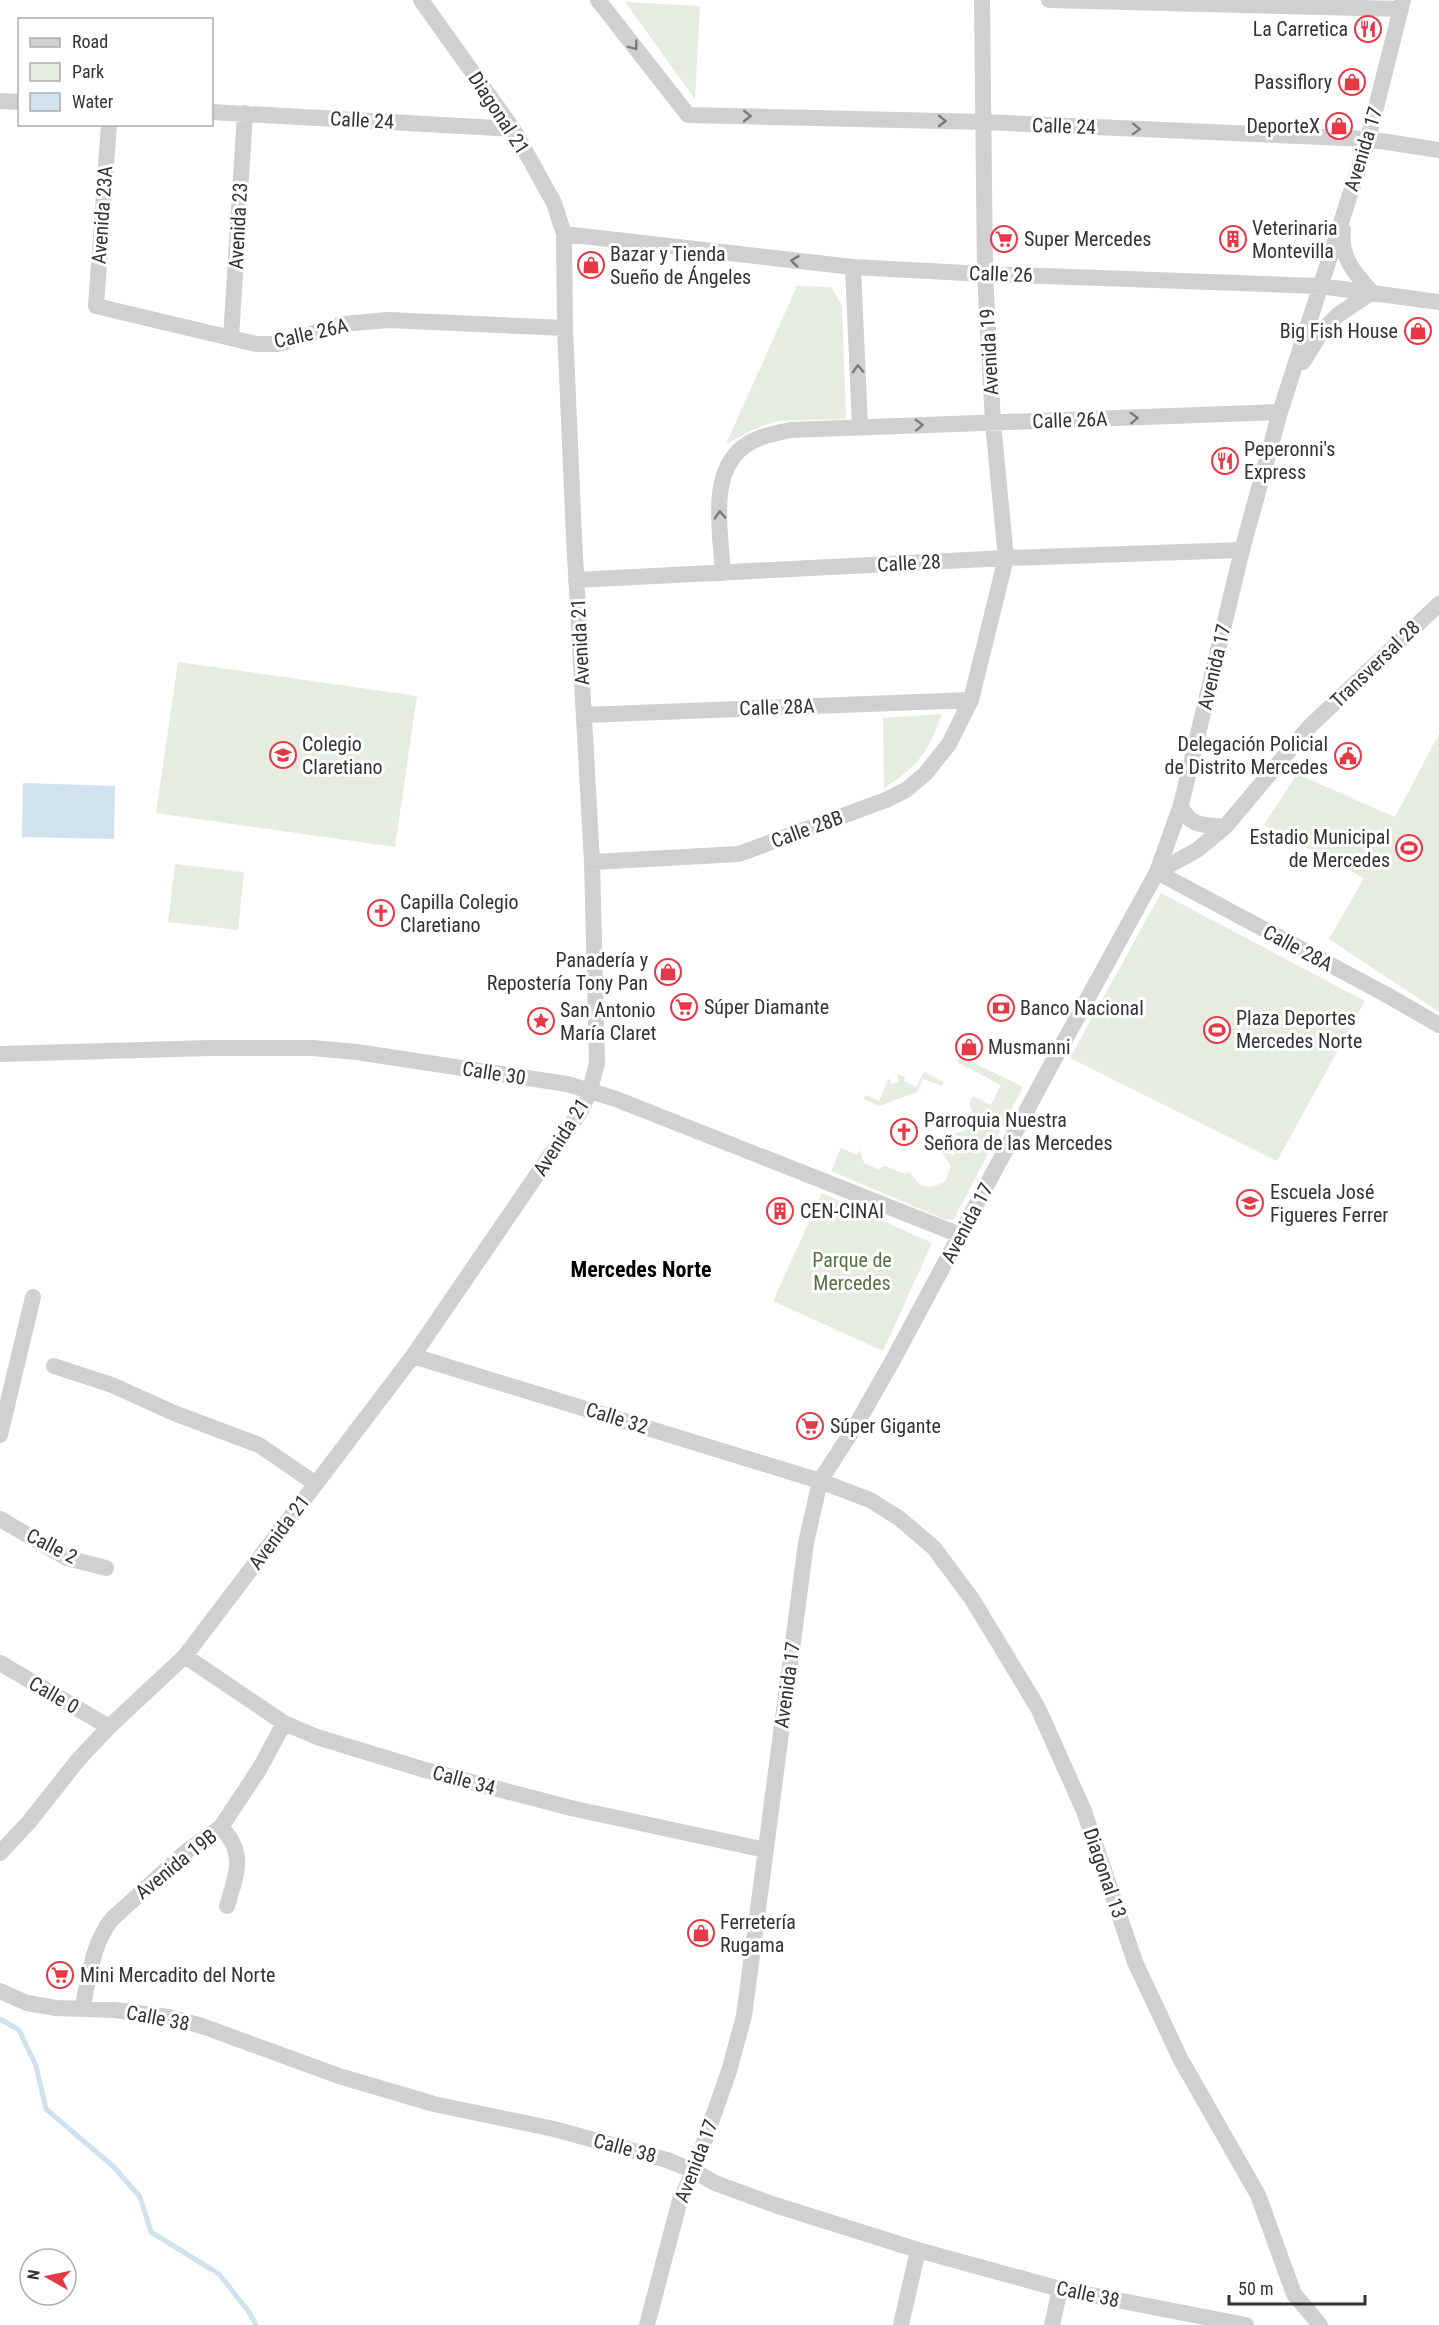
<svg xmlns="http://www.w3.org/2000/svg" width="1439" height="2325" font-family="'Roboto Condensed',sans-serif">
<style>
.green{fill:#e6ecdf}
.water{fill:#cfe2ee}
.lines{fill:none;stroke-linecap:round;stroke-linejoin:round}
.stream{stroke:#cfe2ee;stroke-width:5}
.street{stroke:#d0d0d0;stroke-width:16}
.oneway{stroke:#7a7a7a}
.labels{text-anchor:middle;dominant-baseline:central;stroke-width:6;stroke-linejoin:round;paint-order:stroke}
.poi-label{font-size:20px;fill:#333;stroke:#fff;text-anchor:start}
.street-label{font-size:20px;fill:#333;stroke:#fff}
.park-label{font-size:20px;fill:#56703f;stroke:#fff}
.quarter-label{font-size:22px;font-weight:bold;fill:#000;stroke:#fff}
</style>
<rect width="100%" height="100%" fill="#fff"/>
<!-- green -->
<path class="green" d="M625 2 700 6 695 99Z
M797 286 831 287 842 306 846 419 778 421 752 430 726 444Z
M178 662 417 696 395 847 156 813Z
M942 714C927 753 920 765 884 788L883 718Z
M1439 734V1012L1329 939 1364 878 1264 825 1297 774 1395 817Z
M175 864 244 872 238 930 168 922Z
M1161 893 1365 1001 1277 1161 1070 1058Z
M960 1056 1023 1087 954 1219 946 1220 831 1171 841 1148 857 1155 860 1150 864 1163 878 1169 885 1166 905 1174 910 1172C921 1190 927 1189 945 1182L951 1166 940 1150 953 1155 961 1138 954 1134 965 1130 973 1114 969 1104 973 1096 991 1105 1001 1085 957 1062Z
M924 1072 944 1082 942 1086 923 1079 917 1092 879 1106 864 1099 866 1095 879 1101 889 1078 891 1084 899 1082 897 1074 905 1077 904 1081 916 1087Z
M822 1193 932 1243 883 1351 773 1301Z"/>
<!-- water -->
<path class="water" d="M23 783 115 786 114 839 22 837Z"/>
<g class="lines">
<!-- stream -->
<path class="stream" d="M0 2019 19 2030 36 2066 46 2109 115 2168 140 2197 151 2232 219 2274 249 2312 256 2325"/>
<!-- street -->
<path class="street" d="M598 0 688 115 983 122 1368 139 1439 150
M1049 0 1401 9
M0 101 20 102
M212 112 513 129
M109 124 96 306 256 344H278L343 324 388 320 565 328
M564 234 853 267 985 274 1320 286 1439 302
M853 267 860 427
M231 338 245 113
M1303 362 1322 331 1338 315 1372 292C1354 273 1340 257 1343 230
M723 573C721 535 707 471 746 445 759 436 774 434 790 430L1280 412
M576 580 1006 558 1242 550
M584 715 971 700
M1181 805C1188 827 1205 825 1225 827
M592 862 739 854 886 800 906 790 926 773 949 744 971 700 1006 558 993 423 985 274 982 0
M1157 872 1197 850 1225 827 1309 727 1439 604
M1157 872 1387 995 1439 1025
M0 1054 211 1048H312L357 1052 567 1084 616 1099 960 1235
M413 1356 820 1481 870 1500 899 1518 934 1548 972 1599 1038 1708 1084 1811 1135 1962 1181 2060 1258 2195 1294 2294 1320 2325
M54 1366 112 1385 174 1413 259 1445 316 1484
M0 1435 33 1297
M0 1519 67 1558 106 1568
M185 1656 284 1723 317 1737 425 1770 571 1808 765 1850
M0 1663 109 1727
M221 1827C247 1854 236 1875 227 1906
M0 1853 29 1822 78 1760 109 1727 185 1656 413 1356 582 1109 590 1090 597 1063 592 862 574 537 565 328 564 234 554 203 513 129 421 0
M0 1991 27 2003 56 2008 115 2010 169 2017 202 2026 339 2076 434 2104 554 2129 667 2160 694 2171 715 2183 775 2205 918 2250 1060 2289 1246 2325
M82 2009C89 1978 92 1944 112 1919L188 1850 221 1827 260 1768 284 1723
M647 2325 680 2200 694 2171 729 2071 744 2016 806 1543 820 1481 856 1425 893 1360 1050 1067 1157 872 1181 805 1242 550 1280 412 1368 139 1403 0
M901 2325 918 2250
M1052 2325 1060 2289"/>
</g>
<!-- one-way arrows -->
<defs><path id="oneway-chevron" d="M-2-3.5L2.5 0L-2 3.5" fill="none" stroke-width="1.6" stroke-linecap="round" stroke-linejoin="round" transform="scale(1.5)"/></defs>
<g class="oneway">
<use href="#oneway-chevron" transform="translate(634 46) rotate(52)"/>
<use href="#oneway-chevron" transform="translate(747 116) rotate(1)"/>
<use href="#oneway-chevron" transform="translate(942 121) rotate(1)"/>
<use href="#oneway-chevron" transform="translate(1136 129) rotate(2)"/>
<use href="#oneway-chevron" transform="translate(795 261) rotate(-173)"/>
<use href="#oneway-chevron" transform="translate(858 369) rotate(-92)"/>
<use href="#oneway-chevron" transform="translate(1134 418) rotate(-2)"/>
<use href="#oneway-chevron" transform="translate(919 425) rotate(-2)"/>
<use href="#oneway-chevron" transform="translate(720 515) rotate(-92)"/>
</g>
<!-- icons -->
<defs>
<symbol id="restaurant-ring" viewBox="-11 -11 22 22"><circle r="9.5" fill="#fff" stroke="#e63946" stroke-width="1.5"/><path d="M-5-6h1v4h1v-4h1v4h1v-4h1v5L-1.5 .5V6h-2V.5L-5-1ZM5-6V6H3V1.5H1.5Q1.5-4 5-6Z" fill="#e63946"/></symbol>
<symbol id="shop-ring" viewBox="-11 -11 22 22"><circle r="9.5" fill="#fff" stroke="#e63946" stroke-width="1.5"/><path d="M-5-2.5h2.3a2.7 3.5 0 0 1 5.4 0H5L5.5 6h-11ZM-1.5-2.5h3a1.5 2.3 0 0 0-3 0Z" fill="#e63946"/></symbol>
<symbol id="supermarket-ring" viewBox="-11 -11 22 22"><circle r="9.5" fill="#fff" stroke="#e63946" stroke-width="1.5"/><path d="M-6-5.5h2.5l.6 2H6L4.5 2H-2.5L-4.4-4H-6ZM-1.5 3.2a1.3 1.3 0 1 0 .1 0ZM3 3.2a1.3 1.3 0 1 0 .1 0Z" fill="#e63946"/></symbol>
<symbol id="building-ring" viewBox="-11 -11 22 22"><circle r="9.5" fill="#fff" stroke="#e63946" stroke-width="1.5"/><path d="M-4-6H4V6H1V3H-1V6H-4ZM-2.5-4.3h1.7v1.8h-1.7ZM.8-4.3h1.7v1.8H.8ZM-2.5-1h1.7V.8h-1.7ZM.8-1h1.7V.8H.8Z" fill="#e63946"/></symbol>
<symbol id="school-ring" viewBox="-11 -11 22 22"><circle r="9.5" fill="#fff" stroke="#e63946" stroke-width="1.5"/><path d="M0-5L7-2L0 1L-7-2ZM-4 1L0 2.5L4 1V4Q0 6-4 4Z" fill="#e63946"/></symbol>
<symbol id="civic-ring" viewBox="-11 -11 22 22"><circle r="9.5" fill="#fff" stroke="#e63946" stroke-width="1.5"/><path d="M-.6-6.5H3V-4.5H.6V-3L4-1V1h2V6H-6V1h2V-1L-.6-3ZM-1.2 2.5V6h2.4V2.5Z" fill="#e63946"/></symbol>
<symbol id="stadium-ring" viewBox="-11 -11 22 22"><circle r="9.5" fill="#fff" stroke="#e63946" stroke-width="1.5"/><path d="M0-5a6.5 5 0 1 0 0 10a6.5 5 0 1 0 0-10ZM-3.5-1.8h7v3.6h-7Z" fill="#e63946"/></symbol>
<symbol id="church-ring" viewBox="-11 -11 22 22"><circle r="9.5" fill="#fff" stroke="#e63946" stroke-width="1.5"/><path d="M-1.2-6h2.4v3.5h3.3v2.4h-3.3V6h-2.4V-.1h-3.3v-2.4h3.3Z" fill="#e63946"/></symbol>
<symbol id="bank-ring" viewBox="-11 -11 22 22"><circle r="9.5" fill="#fff" stroke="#e63946" stroke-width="1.5"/><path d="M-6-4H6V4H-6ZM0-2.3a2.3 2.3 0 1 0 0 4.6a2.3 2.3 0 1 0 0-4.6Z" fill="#e63946"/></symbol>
<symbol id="sight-ring" viewBox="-11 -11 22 22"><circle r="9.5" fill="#fff" stroke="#e63946" stroke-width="1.5"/><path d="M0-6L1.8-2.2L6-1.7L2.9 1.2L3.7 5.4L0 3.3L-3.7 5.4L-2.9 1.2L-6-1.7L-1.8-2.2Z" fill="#e63946"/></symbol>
</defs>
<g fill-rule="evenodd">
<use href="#restaurant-ring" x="1353" y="14" width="30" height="30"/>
<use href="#shop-ring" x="1337" y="67" width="30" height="30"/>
<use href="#shop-ring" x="1324" y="111" width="30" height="30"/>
<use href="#supermarket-ring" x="989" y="224" width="30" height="30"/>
<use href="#building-ring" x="1218" y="224" width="30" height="30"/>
<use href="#shop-ring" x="576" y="250" width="30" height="30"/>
<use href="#shop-ring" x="1403" y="316" width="30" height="30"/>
<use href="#restaurant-ring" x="1210" y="446" width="30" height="30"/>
<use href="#school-ring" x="268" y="740" width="30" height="30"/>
<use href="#civic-ring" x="1333" y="741" width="30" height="30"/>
<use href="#stadium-ring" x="1394" y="833" width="30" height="30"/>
<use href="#church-ring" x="366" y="898" width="30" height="30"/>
<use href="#shop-ring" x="653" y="957" width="30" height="30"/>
<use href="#supermarket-ring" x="669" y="992" width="30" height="30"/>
<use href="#bank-ring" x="986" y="993" width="30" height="30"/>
<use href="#sight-ring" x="526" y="1006" width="30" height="30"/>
<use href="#stadium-ring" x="1202" y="1015" width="30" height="30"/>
<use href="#shop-ring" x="954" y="1032" width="30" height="30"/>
<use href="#church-ring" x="889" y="1117" width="30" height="30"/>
<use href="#school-ring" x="1235" y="1188" width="30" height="30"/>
<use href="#building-ring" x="765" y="1196" width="30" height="30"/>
<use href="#supermarket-ring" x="795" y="1411" width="30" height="30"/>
<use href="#shop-ring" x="686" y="1918" width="30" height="30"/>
<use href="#supermarket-ring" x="45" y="1960" width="30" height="30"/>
</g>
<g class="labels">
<!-- poi labels -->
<g class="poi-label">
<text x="1348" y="29" text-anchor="end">La Carretica</text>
<text x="1332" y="82" text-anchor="end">Passiflory</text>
<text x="1320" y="126" text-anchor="end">DeporteX</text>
<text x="1252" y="228">Veterinaria<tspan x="1252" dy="23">Montevilla</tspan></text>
<text x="1024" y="239">Super Mercedes</text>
<text x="610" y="254">Bazar y Tienda<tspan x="610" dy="23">Sueño de Ángeles</tspan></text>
<text x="1398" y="331" text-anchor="end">Big Fish House</text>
<text x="1244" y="449">Peperonni's<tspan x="1244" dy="23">Express</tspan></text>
<text x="302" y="744">Colegio<tspan x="302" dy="23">Claretiano</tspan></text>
<text x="1328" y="744" text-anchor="end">Delegación Policial<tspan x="1328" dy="23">de Distrito Mercedes</tspan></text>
<text x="1390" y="837" text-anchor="end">Estadio Municipal<tspan x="1390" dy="23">de Mercedes</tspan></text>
<text x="400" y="902">Capilla Colegio<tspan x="400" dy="23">Claretiano</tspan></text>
<text x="648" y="960" text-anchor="end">Panadería y<tspan x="648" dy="23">Repostería Tony Pan</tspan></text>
<text x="704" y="1007">Súper Diamante</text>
<text x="1020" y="1008">Banco Nacional</text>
<text x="560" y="1010">San Antonio<tspan x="560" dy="23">María Claret</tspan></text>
<text x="1236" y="1018">Plaza Deportes<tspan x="1236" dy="23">Mercedes Norte</tspan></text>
<text x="988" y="1047">Musmanni</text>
<text x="924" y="1120">Parroquia Nuestra<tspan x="924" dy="23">Señora de las Mercedes</tspan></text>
<text x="1270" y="1192">Escuela José<tspan x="1270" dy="23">Figueres Ferrer</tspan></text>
<text x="800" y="1211">CEN-CINAI</text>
<text x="830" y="1426">Súper Gigante</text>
<text x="720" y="1922">Ferretería<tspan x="720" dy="23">Rugama</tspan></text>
<text x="80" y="1975">Mini Mercadito del Norte</text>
</g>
<!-- street labels -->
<g class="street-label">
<text transform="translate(499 113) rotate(57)">Diagonal 21</text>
<text transform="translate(362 120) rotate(3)">Calle 24</text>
<text transform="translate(1064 126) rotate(2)">Calle 24</text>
<text transform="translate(1363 149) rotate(-73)">Avenida 17</text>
<text transform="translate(102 215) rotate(-86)">Avenida 23A</text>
<text transform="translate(238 226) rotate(-87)">Avenida 23</text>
<text transform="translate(1001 274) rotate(2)">Calle 26</text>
<text transform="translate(311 333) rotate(-13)">Calle 26A</text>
<text transform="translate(989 352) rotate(-93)">Avenida 19</text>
<text transform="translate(1070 420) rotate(-2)">Calle 26A</text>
<text transform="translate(909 563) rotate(-3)">Calle 28</text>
<text transform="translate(580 642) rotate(-93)">Avenida 21</text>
<text transform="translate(1375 664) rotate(-44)">Transversal 28</text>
<text transform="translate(1214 667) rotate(-77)">Avenida 17</text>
<text transform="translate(777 707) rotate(-2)">Calle 28A</text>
<text transform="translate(807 829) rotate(-20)">Calle 28B</text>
<text transform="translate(1298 948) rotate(28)">Calle 28A</text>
<text transform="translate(494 1073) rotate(9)">Calle 30</text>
<text transform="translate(561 1137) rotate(-58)">Avenida 21</text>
<text transform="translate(967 1223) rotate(-62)">Avenida 17</text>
<text transform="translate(617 1418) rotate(17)">Calle 32</text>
<text transform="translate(279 1532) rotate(-53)">Avenida 21</text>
<text transform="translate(52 1546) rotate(27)">Calle 2</text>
<text transform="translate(787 1685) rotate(-82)">Avenida 17</text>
<text transform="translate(54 1695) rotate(30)">Calle 0</text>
<text transform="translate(464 1780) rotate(15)">Calle 34</text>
<text transform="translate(176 1864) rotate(-39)">Avenida 19B</text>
<text transform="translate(1105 1873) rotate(71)">Diagonal 13</text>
<text transform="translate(158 2018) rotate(11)">Calle 38</text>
<text transform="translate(625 2148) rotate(15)">Calle 38</text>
<text transform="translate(696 2161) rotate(-69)">Avenida 17</text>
<text transform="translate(1088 2294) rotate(12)">Calle 38</text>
</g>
<!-- park labels -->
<g class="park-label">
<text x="852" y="1260">Parque de<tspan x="852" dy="23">Mercedes</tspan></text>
</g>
<!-- quarter labels -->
<g class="quarter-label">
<text x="641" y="1269">Mercedes Norte</text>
</g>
</g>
<!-- legend -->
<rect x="18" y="18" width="195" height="108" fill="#ffffff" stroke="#adadad" stroke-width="1.5"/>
<rect x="30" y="38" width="30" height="9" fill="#d0d0d0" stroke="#adadad" stroke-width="1.5"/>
<text x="72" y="48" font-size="18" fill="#333333">Road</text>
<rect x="30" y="63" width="30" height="18" fill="#e6ecdf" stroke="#adadad" stroke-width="1.5"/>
<text x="72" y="78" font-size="18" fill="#333333">Park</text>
<rect x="30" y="93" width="30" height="18" fill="#cfe2ee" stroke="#adadad" stroke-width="1.5"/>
<text x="72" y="108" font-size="18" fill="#333333">Water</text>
<!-- north arrow -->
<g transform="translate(48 2277) rotate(279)"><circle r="28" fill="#ffffff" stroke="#adadad" stroke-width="1.5"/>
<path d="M0-4.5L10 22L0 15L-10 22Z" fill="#e63946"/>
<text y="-9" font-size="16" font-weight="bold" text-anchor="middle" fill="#333333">N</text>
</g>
<!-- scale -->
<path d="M1229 2295v9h136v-9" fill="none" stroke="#333333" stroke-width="3"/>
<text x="1238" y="2295" font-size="18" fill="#333333" stroke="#ffffff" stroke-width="4.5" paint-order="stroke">50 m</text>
</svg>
